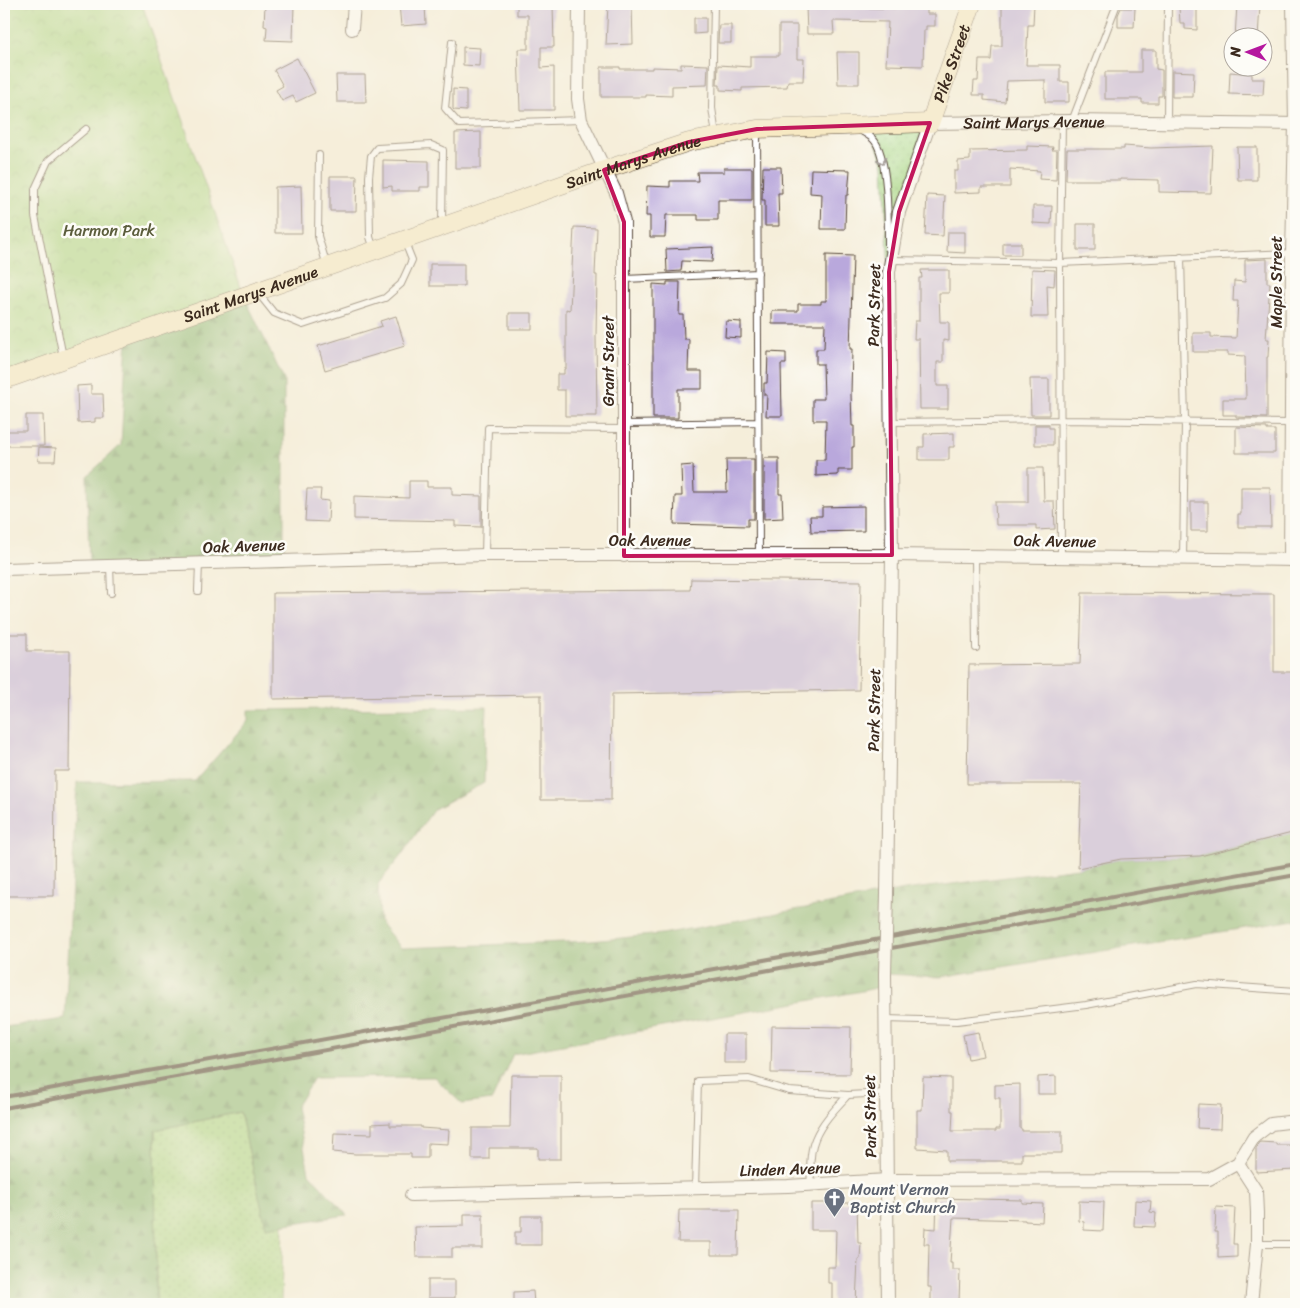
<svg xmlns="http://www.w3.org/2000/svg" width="1300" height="1308" font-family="Sriracha,sans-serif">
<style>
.grass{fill:url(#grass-dots);stroke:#718050}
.forest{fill:url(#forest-firs);stroke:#607047}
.park{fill:url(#park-crowns);stroke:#718050}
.building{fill:#b9a8dc}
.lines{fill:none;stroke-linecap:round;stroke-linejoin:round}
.lane-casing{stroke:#57473a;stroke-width:8}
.street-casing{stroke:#57473a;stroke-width:14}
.secondary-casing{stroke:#57473a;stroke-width:19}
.lane{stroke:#fff;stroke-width:6}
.street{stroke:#fff;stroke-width:12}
.secondary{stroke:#f7e9c3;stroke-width:18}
.rail{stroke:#3b2a1e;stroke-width:4}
.street-bridge-casing{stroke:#57473a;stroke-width:14;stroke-linecap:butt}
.street-bridge{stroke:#fff;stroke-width:12}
.oneway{stroke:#a79f9a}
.marked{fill:none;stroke:#c2185b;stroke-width:4;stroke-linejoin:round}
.labels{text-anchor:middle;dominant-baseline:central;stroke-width:5;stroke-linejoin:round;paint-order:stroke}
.street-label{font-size:16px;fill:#3b2a1e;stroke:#fdfcf7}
.park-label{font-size:16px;fill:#5b5d3c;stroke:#fdfcf7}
.worship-label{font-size:16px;fill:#5b616d;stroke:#fdfcf7;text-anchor:start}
</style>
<defs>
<pattern id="grass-dots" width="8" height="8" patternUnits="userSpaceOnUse" patternTransform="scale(1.25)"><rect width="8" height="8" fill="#a7d582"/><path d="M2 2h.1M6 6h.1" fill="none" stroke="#91b770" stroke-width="1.8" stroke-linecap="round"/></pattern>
<pattern id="forest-firs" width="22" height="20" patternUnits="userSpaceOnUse" patternTransform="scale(1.25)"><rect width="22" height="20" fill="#85b670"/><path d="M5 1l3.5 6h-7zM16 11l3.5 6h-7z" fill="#6e945b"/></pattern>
<pattern id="park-crowns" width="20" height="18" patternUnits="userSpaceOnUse" patternTransform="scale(1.25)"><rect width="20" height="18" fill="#a7d582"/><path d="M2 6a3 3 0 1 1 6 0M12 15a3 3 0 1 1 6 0" fill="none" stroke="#91b770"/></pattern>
</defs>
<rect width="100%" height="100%" fill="#fdfcf7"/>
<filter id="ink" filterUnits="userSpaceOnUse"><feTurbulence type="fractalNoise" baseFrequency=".02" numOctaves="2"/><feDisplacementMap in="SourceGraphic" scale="10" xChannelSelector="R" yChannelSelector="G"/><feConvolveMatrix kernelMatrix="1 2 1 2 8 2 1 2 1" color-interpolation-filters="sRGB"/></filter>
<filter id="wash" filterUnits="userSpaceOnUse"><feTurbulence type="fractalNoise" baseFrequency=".0096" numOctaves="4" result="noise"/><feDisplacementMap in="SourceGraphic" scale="20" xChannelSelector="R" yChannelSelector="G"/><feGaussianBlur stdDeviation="1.12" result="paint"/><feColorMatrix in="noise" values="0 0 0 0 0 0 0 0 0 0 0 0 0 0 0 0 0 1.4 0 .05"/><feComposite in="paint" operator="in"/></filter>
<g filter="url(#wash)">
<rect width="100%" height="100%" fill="#f5eeda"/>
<!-- grass -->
<path class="grass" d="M930 123 889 272 884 164 874 139 853 125Z
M240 1112 266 1226 283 1224 281 1304H156L155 1130Z"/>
<!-- forest -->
<path class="forest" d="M244 296 284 380V561L89 567 87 476 121 445 127 337Z
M487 707 484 783 434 809 400 857 378 884 380 922 401 948 591 941 662 934 905 890 1078 868 1121 859 1200 856 1296 832V920L940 977 886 974 885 986 862 991 513 1054 492 1100 462 1104 434 1077 314 1078 296 1107 309 1173 347 1215 266 1227 240 1112 155 1130 156 1304H4V1027L65 1019 77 782 195 781 248 721V710Z"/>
<!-- park -->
<path class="park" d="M4 4H142L244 296 4 380Z"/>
<g id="blocks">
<!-- building -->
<path class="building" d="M265 4H294L293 41 266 40 267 27 264 26Z
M399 4H425L426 24 401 26Z
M517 4H553L554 47H541V68L554 67V110H520L518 49H528V15H517Z
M608 4H632L633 44 606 45Z
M1002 4H1034L1033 25H1028L1026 65H1060V82H1069V102H1045V80L1007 81 1005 102 984 100V95H973L974 81H978L979 60H991L992 46H1002Z
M1237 4 1260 5 1258 38H1235Z
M806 6 905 9V7H927V14H935V26H926V30H924L923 66 886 65 888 22 833 21 834 34H807Z
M1179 7H1197V30L1185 29V23H1180Z
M1121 8H1135L1134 27H1118V15Z
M694 18H706V33L694 34Z
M719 25H731V43H718Z
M779 25H797V59H804L803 81H788L787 87 742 88V91L720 90V85H717L718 65 750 67V56H779Z
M463 47 480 48 479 66 463 65Z
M1141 50H1156V69L1162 70V96H1158V103H1142V99H1105V72H1141Z
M837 52H859V84H838Z
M297 58 315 93 296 102 293 96 282 101 276 90 283 86 274 70Z
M681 64 708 65 707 85 672 86V96L646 95V97H601V67H620V69H652V67L681 68Z
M1172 71 1194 72 1193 97H1172Z
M1230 72 1252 74V79H1264L1263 95 1229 94Z
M336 75H365L366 102H337Z
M453 89 466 90V111L454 110 453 109Z
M481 132V168H455V133Z
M1027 146 1053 147 1052 150H1057L1056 180 1039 179 1040 171 1010 169V187H981V192L954 193V171H958V161L970 160V151L1027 150Z
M1124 146 1151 148 1213 146 1211 193 1159 192V180L1120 179V180H1066L1067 149H1124Z
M1237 147H1257V180H1238Z
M383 160 429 161V187H420V191H392V186L383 187Z
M763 167H781L782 193H778L779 226H765V200H762Z
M724 168H752V200H718V220H698V215H666L665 237H650V216H646L647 186 670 187V181H698L697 172H724Z
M811 169 850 170 848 195H846L845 229H821L822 194 810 193Z
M330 176H357L356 211H330Z
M301 186 302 233H275V187Z
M927 195 945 196 943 236 925 235Z
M1033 206H1052L1051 224 1033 223Z
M1077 224H1095V250H1077Z
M574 227 597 228 595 275H597L596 336 597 416H565V390H557V374H564V369H566V309L570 310Z
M948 232H965V253L947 252Z
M1003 243H1021V255H1003Z
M713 247 712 262 682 261 681 271 667 272 666 249Z
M826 255 853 256 850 349H852L851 394 852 426H854V447H852V470H838V475L816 476V460H825L826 420H813V399H824L823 364H816V349H824L825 324H772V311H798V304H821V301H826Z
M1267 259V283H1270L1266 339H1269L1268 357H1267V418L1236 417V415H1223V399H1246L1245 356 1228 355V352H1193V333H1211V337L1236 338 1238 301H1233L1234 281 1245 282V260Z
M430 264H464V286H430Z
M1032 269 1055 270 1054 286 1047 285 1048 317H1031Z
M921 270H949V293H939L940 322H949V341L943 340V362H937V386H948V409H920L919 339H914L915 321H919V278H922Z
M667 282H680L679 315H683L684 339H689L688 371H702V389H678V418H653V284L667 285Z
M509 313H532V329H509Z
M396 316 405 346 325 370 318 346 382 326 380 321Z
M726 321 741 322V338L725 337Z
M768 352 786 353V364H781L782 416H766L767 395H764V383H767Z
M1030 379H1049V415H1031Z
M91 385V394H103L104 418H95V422L78 423 77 386Z
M26 415H43L44 446H4V431H26Z
M1035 425H1049V428H1053V445H1035Z
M1236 427 1267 428V430H1275V453H1236Z
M954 433V447H949V460H919V447H924V434Z
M39 447 56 448 55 461H38Z
M764 458H779V494H782L783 518 764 519Z
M726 459H754V519H748V526L674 524 675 496H682L681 466 693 465 694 492H727Z
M1028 468H1043L1044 501H1054L1055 529 1036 530V525H996L995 502H1028Z
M409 481H427V487H452V495L481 496V527L455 526V521L354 519V496L409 498Z
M1241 487H1270L1271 527H1238V514H1241Z
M307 489H321L320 500 329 501 328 522 305 521Z
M1191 502H1208V531H1191Z
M864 506V531L811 532 810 516H822V507Z
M691 579 861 581 859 690 612 694 611 800H541V695L273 699V593L690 590Z
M1082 593 1274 594V672H1296V832L1200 856 1121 859 1078 868 1081 784H967L969 665 1080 664Z
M4 634H27V651H70L69 771H55L54 896H4Z
M772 1026 851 1027 850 1074 771 1073Z
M978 1032 983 1056 968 1059 963 1035Z
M724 1034H746V1063H724Z
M511 1075H561V1159H538V1148H489V1159H472V1128H510Z
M1056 1076V1094H1038V1077Z
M923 1077 951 1078V1111H953L952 1131H996V1129H1000V1098H995V1085L1020 1084V1129H1022V1131H1062V1153H1022V1161H947V1150L917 1148V1110H922Z
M1198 1104 1221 1105 1220 1129 1197 1128Z
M390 1123V1126H421V1128L449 1130 448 1144 428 1143V1158H411V1154H355L333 1152 334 1133 372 1134V1124Z
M1260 1142 1276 1143V1145H1296V1170L1256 1172V1149Z
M937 1198 1022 1200V1203L1043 1204 1042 1222 1025 1221V1220L953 1218 950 1263H952V1270H960L959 1303 931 1302V1287H928L929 1244H924L925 1228 936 1229Z
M1135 1200 1151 1201 1150 1212 1156 1213 1155 1227 1134 1226Z
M1079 1201 1104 1202 1103 1231 1084 1230V1222L1079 1221Z
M811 1203H857L858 1243H861L860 1259H858L856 1304H832V1283H828V1267H835L836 1230H811Z
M1216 1207 1235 1208 1233 1244H1237V1257L1218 1258V1232H1215Z
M679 1210H739L738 1255H711V1242H678Z
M464 1214H483V1248H452V1257H416L415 1227 464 1226Z
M521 1216H541V1245H515V1232H521Z
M428 1280H455V1298H428Z
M533 1291 534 1304H514V1292Z"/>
</g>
</g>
<g filter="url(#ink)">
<use href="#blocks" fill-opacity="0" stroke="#57473a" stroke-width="1"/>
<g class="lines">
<defs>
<path id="lane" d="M714 4 712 108 716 135
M452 42 445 108 459 124 581 120
M1072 121 1117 4
M1167 122 1168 4
M757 130 759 555
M860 130C864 133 869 135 873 139 889 155 888 224 888 248
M319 155 318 236 327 266
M374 249 370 237 369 177 371 156 377 148 431 145 443 150 442 225
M1181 257 1185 421 1183 559
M891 260 1060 263 1292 253
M625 279 758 273
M258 293 274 313 303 325 385 298 401 284 412 260 404 240
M63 357 35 216V189L48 161 86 129
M890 422 1061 420 1292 423
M624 424 758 422
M485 555 488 428 624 429
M975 556 976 648
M1061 557 1060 263 1062 121
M110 566 111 593
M198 591 199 563
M885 1019 957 1021 1086 1005 1197 984 1296 991
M811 1185C810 1171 809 1153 815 1139 822 1122 836 1108 848 1095L885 1093
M695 1189 698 1081 749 1079 789 1091 848 1095
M1257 1244H1296"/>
<g id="street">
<path d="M579 4 578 99 581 120 616 193 624 222V556"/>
<path d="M352 29 354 4"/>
<path d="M1290 560 1292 253 1295 124 1293 4"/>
<path d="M4 569 485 555H892L1296 560"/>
<path id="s1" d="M887 894 892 555 889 272 899 212 930 123 1072 121 1296 124"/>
<path d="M885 974 888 1304"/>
<path d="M1238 1163 1256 1191 1257 1213V1244L1251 1304"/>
<path d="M411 1195 788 1186 887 1180 1209 1179 1238 1163 1254 1137 1271 1124 1296 1121"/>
</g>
<g id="secondary">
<path id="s2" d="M4 380 604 170 689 142 757 129 930 123 972 4"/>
</g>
</defs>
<!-- lane casing -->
<use href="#lane" class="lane-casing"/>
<!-- street casing -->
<use href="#street" class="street-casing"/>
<!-- secondary casing -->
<use href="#secondary" class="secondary-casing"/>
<!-- lane -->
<use href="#lane" class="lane"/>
<!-- street -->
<use href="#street" class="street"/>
<!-- secondary -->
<use href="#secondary" class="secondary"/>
<!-- rail -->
<path class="rail" d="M4 1097 1296 864
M4 1108 1296 875"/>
<defs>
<path id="street-bridge" d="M885 974 887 894"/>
</defs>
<!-- street-bridge casing -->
<use href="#street-bridge" class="street-bridge-casing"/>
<!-- street-bridge -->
<use href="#street-bridge" class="street-bridge"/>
</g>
<!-- one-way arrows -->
<defs><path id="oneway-chevron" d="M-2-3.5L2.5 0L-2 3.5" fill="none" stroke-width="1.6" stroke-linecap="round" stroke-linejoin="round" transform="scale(1.25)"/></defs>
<use class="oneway" href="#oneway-chevron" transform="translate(882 161) rotate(73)"/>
</g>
<!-- marked area -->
<path d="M0 0H1300V1308H0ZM930 123 899 212 889 272 892 555 624 556V222L604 170 689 142 757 129Z" fill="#f5eeda" fill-opacity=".55" fill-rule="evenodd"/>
<path class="marked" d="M930 123 899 212 889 272 892 555 624 556V222L604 170 689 142 757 129Z"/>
<!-- icons -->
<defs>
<symbol id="church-pin" viewBox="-11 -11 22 30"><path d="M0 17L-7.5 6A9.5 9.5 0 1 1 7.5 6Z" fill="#6b7280" stroke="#fdfcf7"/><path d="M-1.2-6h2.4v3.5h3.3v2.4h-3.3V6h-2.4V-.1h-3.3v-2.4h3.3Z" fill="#fff"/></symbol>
</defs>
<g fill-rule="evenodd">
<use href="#church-pin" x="822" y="1186" width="25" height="34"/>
</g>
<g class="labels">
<!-- street labels -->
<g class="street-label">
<text stroke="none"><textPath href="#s2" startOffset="1031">Pike Street</textPath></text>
<text stroke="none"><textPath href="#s1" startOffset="881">Saint Marys Avenue</textPath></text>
<text stroke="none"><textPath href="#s2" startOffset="666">Saint Marys Avenue</textPath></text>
<text transform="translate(1276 282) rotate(-90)">Maple Street</text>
<text stroke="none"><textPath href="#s2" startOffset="261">Saint Marys Avenue</textPath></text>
<text transform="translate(874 305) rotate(-89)">Park Street</text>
<text transform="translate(608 361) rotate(-90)">Grant Street</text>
<text x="650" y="540">Oak Avenue</text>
<text transform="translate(1055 541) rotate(1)">Oak Avenue</text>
<text transform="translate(244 546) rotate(-2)">Oak Avenue</text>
<text transform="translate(874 710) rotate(-89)">Park Street</text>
<text transform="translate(870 1116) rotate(-91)">Park Street</text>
<text transform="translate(790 1169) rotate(-2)">Linden Avenue</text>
</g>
<!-- park labels -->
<g class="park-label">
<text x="109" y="230">Harmon Park</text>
</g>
<!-- worship labels -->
<g class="worship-label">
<text x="850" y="1189">Mount Vernon<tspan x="850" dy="18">Baptist Church</tspan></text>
</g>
</g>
<!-- margin -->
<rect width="1300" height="1308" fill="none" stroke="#fdfcf7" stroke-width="20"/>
<!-- north arrow -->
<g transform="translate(1248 52) rotate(271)"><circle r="24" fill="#fdfcf7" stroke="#afa8a0"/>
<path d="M0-4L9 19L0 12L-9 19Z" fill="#b5179e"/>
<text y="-8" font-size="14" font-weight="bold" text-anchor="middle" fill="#3b2a1e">N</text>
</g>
</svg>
